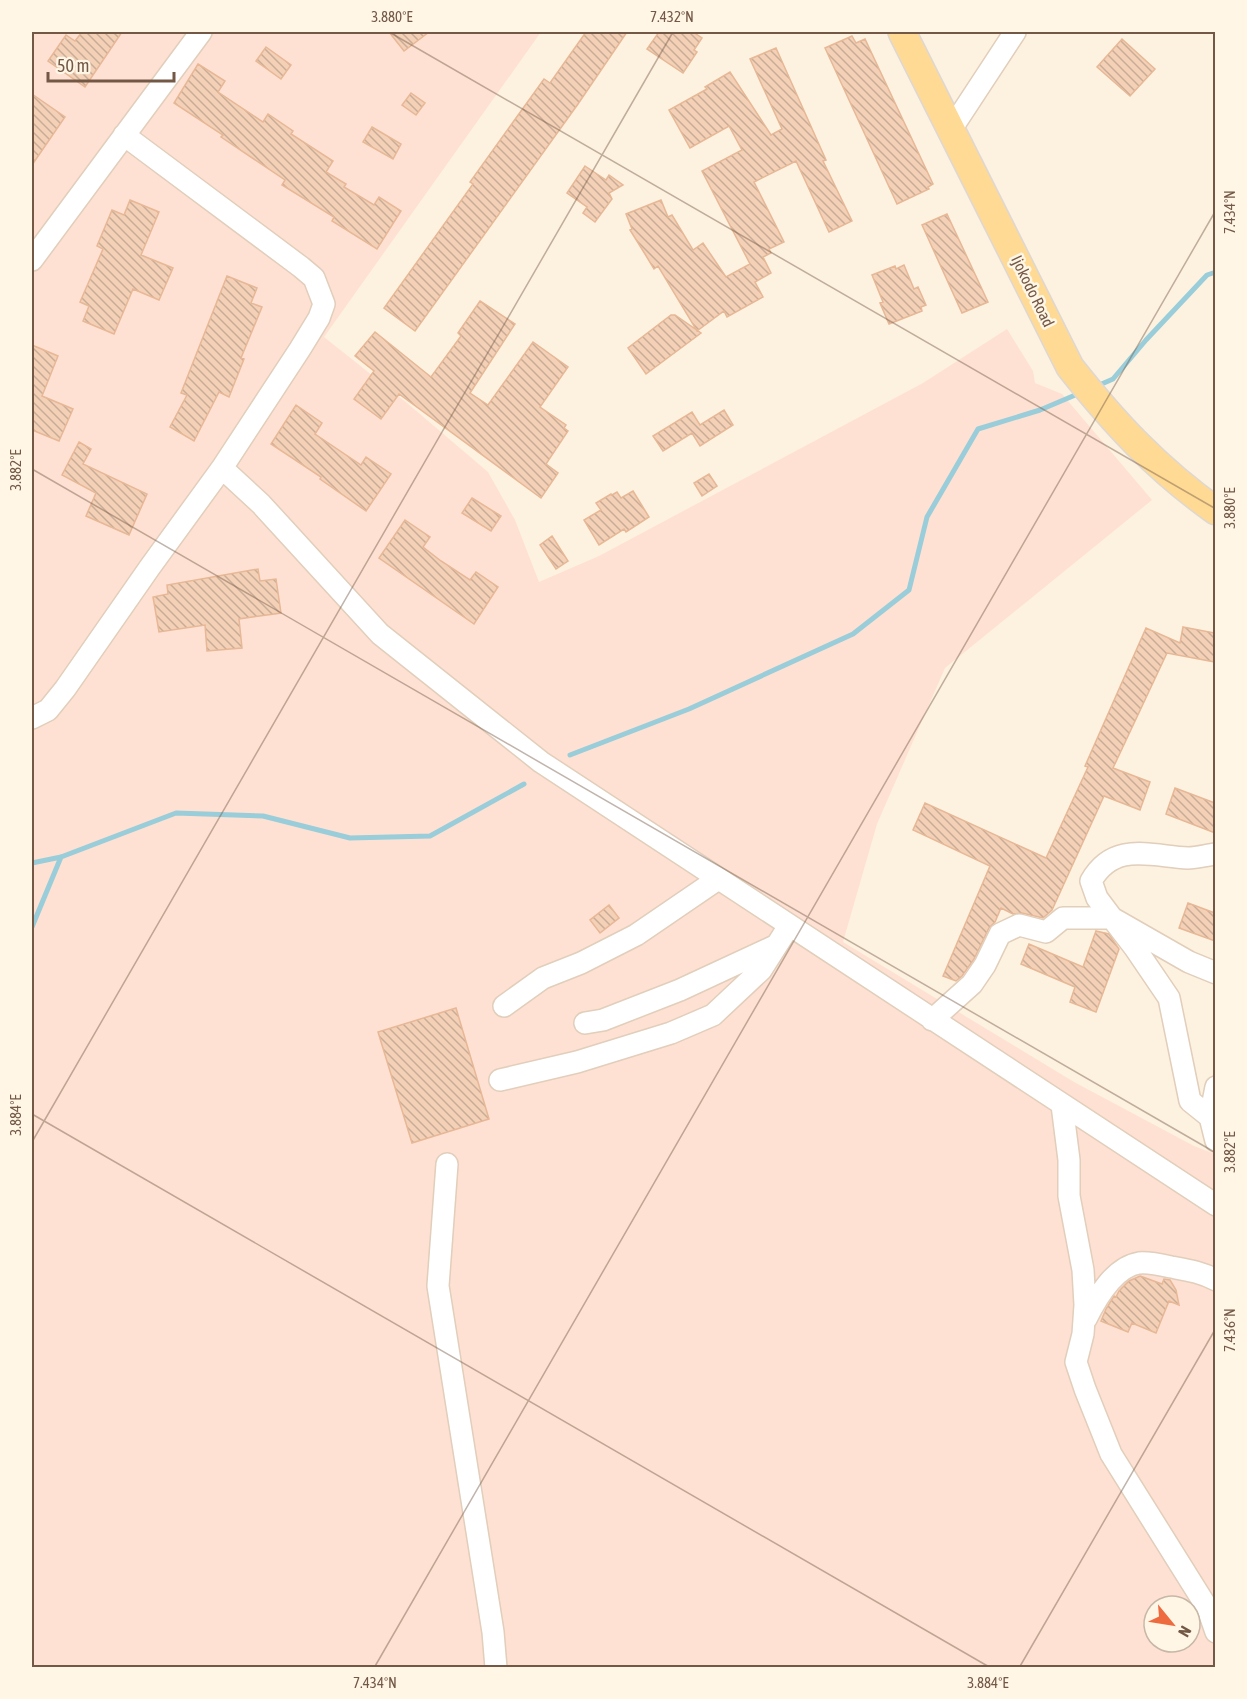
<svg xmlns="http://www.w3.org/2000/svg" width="1247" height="1699" font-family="'Asap Condensed',sans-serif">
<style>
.commercial{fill:#fee1d2;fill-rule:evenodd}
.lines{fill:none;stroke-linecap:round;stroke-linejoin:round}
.stream{stroke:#99cdd9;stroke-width:5}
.building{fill:url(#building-back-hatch);stroke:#e7b796;stroke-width:1.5}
.minor-casing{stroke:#e1cebb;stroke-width:24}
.major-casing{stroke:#ded7d3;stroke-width:30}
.minor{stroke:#fff;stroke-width:21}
.major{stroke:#ffda94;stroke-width:27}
.ticks{fill:none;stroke:#745846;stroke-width:1.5;stroke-opacity:0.45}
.labels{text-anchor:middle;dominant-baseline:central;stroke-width:5;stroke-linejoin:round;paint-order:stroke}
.street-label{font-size:16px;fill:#745846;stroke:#fff6e6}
.neatline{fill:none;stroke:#745846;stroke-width:2}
.ticks-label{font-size:15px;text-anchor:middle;fill:#745846}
</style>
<defs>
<pattern id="building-back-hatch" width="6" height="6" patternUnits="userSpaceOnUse" patternTransform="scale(1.5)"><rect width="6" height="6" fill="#f3d0b6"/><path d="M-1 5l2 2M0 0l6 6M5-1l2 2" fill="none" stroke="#c9ac96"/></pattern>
</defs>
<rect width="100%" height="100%" fill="#fdf2df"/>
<!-- commercial -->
<path class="commercial" d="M32 32H541L324 337 407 403 488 472 515 520 539 582 599 556 923 383 1007 329 1033 371 1035 383 1062 394 1152 500 945 668 877 824 843 942 1074 1082 1194 1146 1215 1154V1667L32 1668ZM1154 1606H1190V1642H1154Z"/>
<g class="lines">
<!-- stream -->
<path class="stream" d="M1097 386 1113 379 1146 340 1207 275 1216 272
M570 755 689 709 853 634 909 590 927 517 978 429 1040 410 1080 393
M32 863 61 857 176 813 263 816 350 838 430 836 524 784
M32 927 61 857"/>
</g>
<!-- building -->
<path class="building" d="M82 32H122L85 87 48 61 66 35 75 41Z
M389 32H429L404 51Z
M586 32H627L578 104 415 331 384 308 473 184 470 182 544 79 550 83Z
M659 32H693L702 38 694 50 697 52 683 73 647 49Z
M852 36 856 43 865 39 933 184 928 187 929 189 897 204 825 48Z
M1122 39 1155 69 1130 96 1097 67Z
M266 47 291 65 281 79 256 61Z
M776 48 826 160 823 161 852 221 829 232 796 161 754 182 784 242 769 249 771 253 763 257 771 273 755 282 763 297 727 317 724 311 697 331 658 266 654 269 645 254 630 230 632 229 626 214 661 200 668 217 672 215 693 250 703 243 726 277 750 264 702 171 742 150 729 126 690 148 669 110 707 89 705 87 730 72 771 135 782 129 750 59Z
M198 64 225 81 218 92 263 122 268 114 293 131 291 134 333 161 326 172 346 184 344 187 374 205 379 197 401 211 377 249 332 221 334 217 282 185 285 180 221 137 223 135 174 103Z
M411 93 425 103 416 115 402 105Z
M32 94 65 117 32 165Z
M372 127 401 144 393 159 363 142Z
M585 166 606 180 609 175 623 185 609 193 612 199 595 222 583 213 587 207 567 193Z
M130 200 159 212 141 255 173 268 159 300 133 289 114 334 83 321 89 306 80 302 103 249 97 246 112 210 124 215Z
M947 214 988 302 962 313 922 225Z
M904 265 914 289 918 287 926 305 921 307 922 311 889 324 880 303 883 302 872 275 895 266 896 269Z
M227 276 257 288 251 303 262 307 241 358 244 359 229 397 219 392 194 441 170 427 187 395 181 393Z
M480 301 515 324 470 393 488 405 533 342 568 367 540 407 566 425 564 428 568 431 546 464 558 473 541 498 399 394 381 419 354 399 374 371 355 356 375 332 431 377 461 336 458 333Z
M671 315H675L701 333 646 374 628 348Z
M32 345 58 356 42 396 73 409 59 441 32 430Z
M296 405 322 423 315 434 361 465 366 457 391 474 366 511 320 479 321 477 271 444Z
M724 410 733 425 700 446 692 433 663 451 653 436 692 412 700 425Z
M79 442 91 449 83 464 147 494 129 535 86 516 96 493 62 475Z
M709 474 717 486 702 496 694 483Z
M633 491 649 517 626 532 624 529 599 545 584 520 601 510 596 503 611 494 612 495 617 492 621 498Z
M472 498 501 516 491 531 462 513Z
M405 520 430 537 423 547 441 561 470 580 476 572 498 587 474 624 379 558Z
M552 536 568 561 556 569 540 545Z
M258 569 260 581 276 579 281 613 239 619 242 648 207 651 205 625 159 632 153 597 168 594 167 585Z
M1183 627 1215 633V662L1167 653 1113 768 1150 782 1140 810 1104 796 1052 910 1043 918 1022 913 1013 914 1001 908 995 922 989 928 974 959 962 976 956 981 943 976 990 866 913 830 925 803 1046 858 1088 767 1085 766 1146 628 1180 643Z
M1175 788 1215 803V833L1166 814Z
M1188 903 1215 913V941L1179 928Z
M609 905 619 918 600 933 590 920Z
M1096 931 1109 934 1119 949 1096 1012 1070 1002 1075 987 1021 964 1029 944 1083 967Z
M456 1008 489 1119 412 1143 378 1032Z
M1140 1276 1162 1284 1164 1279 1170 1280 1176 1290 1179 1305 1169 1301 1156 1333 1132 1323 1128 1332 1101 1321 1106 1309 1114 1296 1116 1297 1119 1291 1129 1281Z"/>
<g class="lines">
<defs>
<path id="minor" d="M952 128 1015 32
M124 135 301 267 314 278 324 304 319 318 300 349 222 468
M32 260 201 32
M32 718 48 710 65 689 150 567 222 468 261 504 380 634 541 762 1216 1205
M1216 854C1207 855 1197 858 1188 858 1150 856 1114 841 1091 881L1097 898 1112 918 1189 962 1216 973
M504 1006 543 978 581 963 636 935 718 879
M932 1020 972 984 985 965 1000 934 1019 925 1046 932 1063 918H1112L1135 948 1169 998 1190 1101 1210 1117
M585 1023 603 1020 680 990 777 945
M500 1080 577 1062 671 1033 713 1015 761 970 789 926
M1216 1087 1210 1117 1216 1141
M1062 1105 1069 1160V1196L1083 1270 1085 1305 1083 1334 1076 1362 1085 1389 1111 1454 1208 1609 1216 1632
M447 1164 438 1286 493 1632 496 1668
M1086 1319C1096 1299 1114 1267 1139 1263 1148 1262 1162 1265 1171 1267 1187 1270 1201 1272 1216 1280"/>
<path id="major" d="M902 32 1070 367C1115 424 1157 469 1216 511"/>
</defs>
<!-- minor casing -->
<use href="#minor" class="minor-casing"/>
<!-- major casing -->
<use href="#major" class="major-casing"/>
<!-- minor -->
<use href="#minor" class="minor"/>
<!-- major -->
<use href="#major" class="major"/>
</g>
<!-- ticks -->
<path class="ticks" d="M389 32 1216 509M32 469 1216 1153M32 1114 991 1668M32 1142 673 32M374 1668 1216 210M1019 1668 1216 1328"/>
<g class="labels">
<!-- street labels -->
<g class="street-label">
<text transform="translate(1033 291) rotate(64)">Ijokodo Road</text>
</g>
</g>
<!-- border -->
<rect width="1247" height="1699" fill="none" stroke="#fff6e6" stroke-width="66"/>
<!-- north arrow -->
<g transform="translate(1172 1624) rotate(120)"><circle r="28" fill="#fff6e6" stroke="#c7b7a6" stroke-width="1.5"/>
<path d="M0-4.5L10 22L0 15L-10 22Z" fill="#ed6b3f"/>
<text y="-9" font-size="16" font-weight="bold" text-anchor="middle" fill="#745846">N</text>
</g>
<!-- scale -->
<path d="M48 72v9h126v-9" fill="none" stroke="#745846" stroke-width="3"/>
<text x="57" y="72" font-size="18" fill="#745846" stroke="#fff6e6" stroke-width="4.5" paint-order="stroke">50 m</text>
<rect x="33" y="33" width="1181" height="1633" class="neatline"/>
<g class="ticks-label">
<text x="392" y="22">3.880°E</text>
<text x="672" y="22">7.432°N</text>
<text transform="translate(1230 212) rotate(-90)" y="5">7.434°N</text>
<text transform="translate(16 470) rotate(-90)" y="5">3.882°E</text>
<text transform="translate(1230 508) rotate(-90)" y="5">3.880°E</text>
<text transform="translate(16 1115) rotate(-90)" y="5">3.884°E</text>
<text transform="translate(1230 1152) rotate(-90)" y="5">3.882°E</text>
<text transform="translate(1230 1330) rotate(-90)" y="5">7.436°N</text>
<text x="375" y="1688">7.434°N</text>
<text x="988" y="1688">3.884°E</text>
</g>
</svg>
